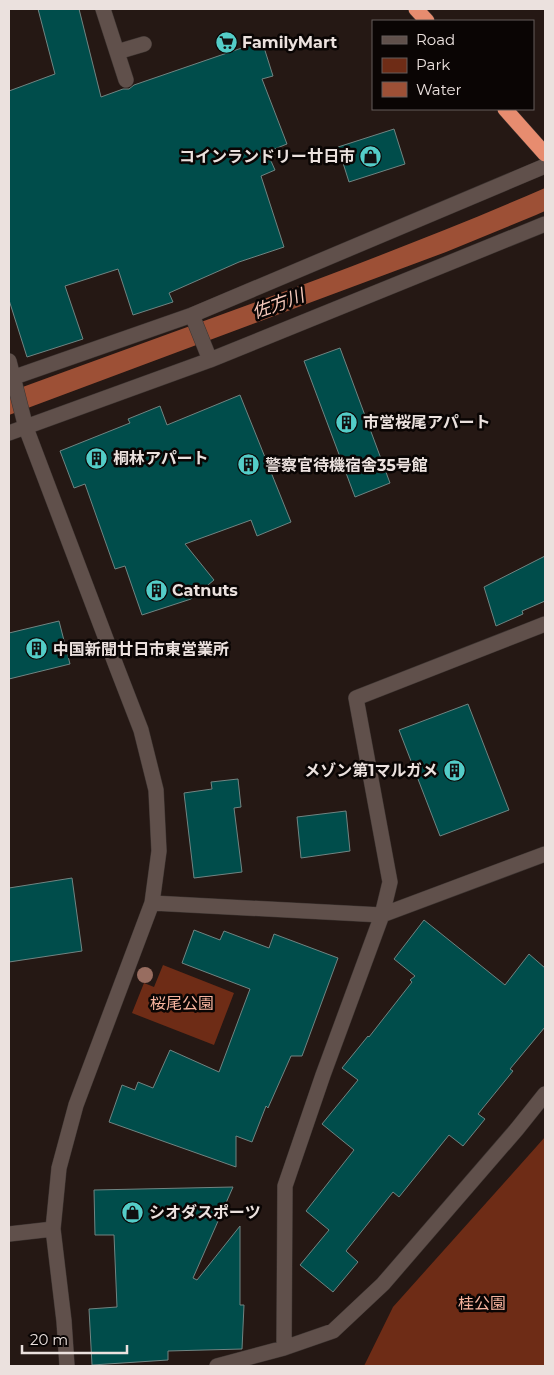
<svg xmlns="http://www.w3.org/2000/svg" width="554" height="1375" font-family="Montserrat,'Noto Sans JP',sans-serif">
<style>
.green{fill:#6e2c16}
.water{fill:#9d5036}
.building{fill:#004d4b;stroke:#708482}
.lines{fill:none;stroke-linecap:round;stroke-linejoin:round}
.minor-casing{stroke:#3e3532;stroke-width:16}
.highway-casing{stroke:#3e3532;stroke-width:16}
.minor{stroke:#60504b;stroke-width:15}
.highway{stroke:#e78c6f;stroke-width:15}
.tree{fill:#986d60}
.labels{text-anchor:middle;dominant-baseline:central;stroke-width:5;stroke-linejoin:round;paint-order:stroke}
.poi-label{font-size:16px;font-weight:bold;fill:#ebe1de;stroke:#0a0504;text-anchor:start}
.park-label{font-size:16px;fill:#f6b39e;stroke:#0a0504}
.water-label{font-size:18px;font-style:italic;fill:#f8cabc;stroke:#0a0504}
</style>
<rect width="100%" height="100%" fill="#251814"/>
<!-- green -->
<path class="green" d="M163 965 234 993 214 1045 132 1013 144 983 154 987Z
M545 1137V1366H364L393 1307Z"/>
<!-- water -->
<path class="water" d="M545 188V211L536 215 446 252 9 415V392C188 326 370 264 545 188Z"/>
<!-- building -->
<path class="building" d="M38 9H79L101 97 123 89H129L134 85 262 41 273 76 262 79 287 144 267 152 275 170 261 176 284 247 239 262 169 293 173 302 133 315 118 269 65 286 83 339 27 357 9 300V91L55 74Z
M394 129 405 164 349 182 338 147Z
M340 348 390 483 355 497 304 361Z
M240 395 291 522 257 536 251 520 185 544 214 580 191 599 142 615 125 566 115 569 85 484 74 488 60 451 130 423 128 419 160 406 167 425Z
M545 556V601L522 611 523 614 496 626 484 587Z
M59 621 70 664 9 679V633Z
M468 704 509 810 440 836 399 730Z
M238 779 241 807 234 808 242 872 194 878 184 793 212 789 211 782Z
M346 811 350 851 301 858 297 817Z
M72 878 82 951 9 962V888Z
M424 920 505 985 529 954 545 968V1027L510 1069 513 1071 478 1114 485 1119 463 1146 449 1135 399 1197 393 1192 346 1251 358 1262 333 1292 300 1265 329 1230 306 1211 354 1150 322 1124 358 1080 342 1068 368 1036 369 1037 412 982 410 980 415 976 394 959Z
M194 930 220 940 224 931 269 948 274 934 338 958 302 1056H291L268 1108 266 1106 252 1142 236 1136V1167L109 1122 122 1085 135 1090 138 1082 153 1088 170 1050 219 1072 250 989 182 963Z
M233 1187 193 1278 197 1280 240 1226V1305H244L242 1349 168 1351V1360L92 1365 89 1309 117 1307 114 1235H95L94 1190Z"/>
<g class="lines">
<defs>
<path id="minor" d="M103 9 126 80
M117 52 144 44
M192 315 210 360
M9 361 26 428 117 668 141 730 156 790 159 851 152 903 76 1105 59 1168 53 1229 64 1321 67 1366
M9 379 192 315 545 166
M9 433 210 360 545 224
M152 903 382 915 545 854
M9 1234 53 1229
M284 1348 285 1186 323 1075 382 915 390 882 356 698 545 624
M217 1366 284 1348 333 1331 383 1284 517 1129 545 1094"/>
<path id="highway" d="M416 9 427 21
M505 109 545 154"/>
</defs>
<!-- minor casing -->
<use href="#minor" class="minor-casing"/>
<!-- highway casing -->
<use href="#highway" class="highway-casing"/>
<!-- minor -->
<use href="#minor" class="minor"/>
<!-- highway -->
<use href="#highway" class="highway"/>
</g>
<!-- trees -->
<circle class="tree" cx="145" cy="975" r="8"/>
<!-- icons -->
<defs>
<symbol id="supermarket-disc" viewBox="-11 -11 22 22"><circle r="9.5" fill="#54cdc8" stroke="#0a0504"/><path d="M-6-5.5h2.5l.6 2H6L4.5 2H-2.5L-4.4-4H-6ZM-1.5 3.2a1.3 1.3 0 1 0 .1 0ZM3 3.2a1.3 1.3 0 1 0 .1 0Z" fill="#111"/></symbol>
<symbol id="shop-disc" viewBox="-11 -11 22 22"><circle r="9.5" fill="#54cdc8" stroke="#0a0504"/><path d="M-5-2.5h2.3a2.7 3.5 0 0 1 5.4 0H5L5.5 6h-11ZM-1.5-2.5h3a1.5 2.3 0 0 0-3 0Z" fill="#111"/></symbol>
<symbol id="building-disc" viewBox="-11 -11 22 22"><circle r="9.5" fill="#54cdc8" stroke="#0a0504"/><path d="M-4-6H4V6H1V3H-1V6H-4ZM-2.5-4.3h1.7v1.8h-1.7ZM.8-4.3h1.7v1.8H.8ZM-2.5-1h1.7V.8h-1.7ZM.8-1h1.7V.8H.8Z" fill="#111"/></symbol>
</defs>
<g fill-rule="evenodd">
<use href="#supermarket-disc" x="214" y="30" width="25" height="25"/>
<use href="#shop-disc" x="358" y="144" width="25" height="25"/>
<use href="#building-disc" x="334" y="410" width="25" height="25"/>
<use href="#building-disc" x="84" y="446" width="25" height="25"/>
<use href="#building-disc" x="236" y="452" width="25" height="25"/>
<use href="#building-disc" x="144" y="578" width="25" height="25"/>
<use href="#building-disc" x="24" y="636" width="25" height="25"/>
<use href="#building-disc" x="442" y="758" width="25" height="25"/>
<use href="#shop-disc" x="120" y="1200" width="25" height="25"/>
</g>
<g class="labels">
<!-- poi labels -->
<g class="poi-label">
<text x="242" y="42">FamilyMart</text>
<text x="355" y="156" text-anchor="end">コインランドリー廿日市</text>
<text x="363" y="422">市営桜尾アパート</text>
<text x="113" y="458">桐林アパート</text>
<text x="265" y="465">警察官待機宿舎35号館</text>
<text x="172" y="590">Catnuts</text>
<text x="53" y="649">中国新聞廿日市東営業所</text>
<text x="438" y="770" text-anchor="end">メゾン第1マルガメ</text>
<text x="149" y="1212">シオダスポーツ</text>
</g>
<!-- park labels -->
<g class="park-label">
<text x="182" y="1003">桜尾公園</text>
<text x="482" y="1303">桂公園</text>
</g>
<!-- water labels -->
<g class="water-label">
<text transform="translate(278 304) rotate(-20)">佐方川</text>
</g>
</g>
<!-- border -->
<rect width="554" height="1375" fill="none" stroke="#ebe1de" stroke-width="20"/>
<!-- legend -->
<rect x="372" y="20" width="162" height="90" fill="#0a0504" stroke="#645d5b"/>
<rect x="382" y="36" width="25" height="8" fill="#60504b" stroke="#645d5b"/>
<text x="416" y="45" font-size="15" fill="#ebe1de">Road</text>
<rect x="382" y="58" width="25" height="15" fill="#6e2c16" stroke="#645d5b"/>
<text x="416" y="70" font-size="15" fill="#ebe1de">Park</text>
<rect x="382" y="82" width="25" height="15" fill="#9d5036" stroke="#645d5b"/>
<text x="416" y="95" font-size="15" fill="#ebe1de">Water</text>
<!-- scale -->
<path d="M22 1345v8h105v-8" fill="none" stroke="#ebe1de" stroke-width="2.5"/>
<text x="30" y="1345" font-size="15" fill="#ebe1de" stroke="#0a0504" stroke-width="4" paint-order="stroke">20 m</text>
</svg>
